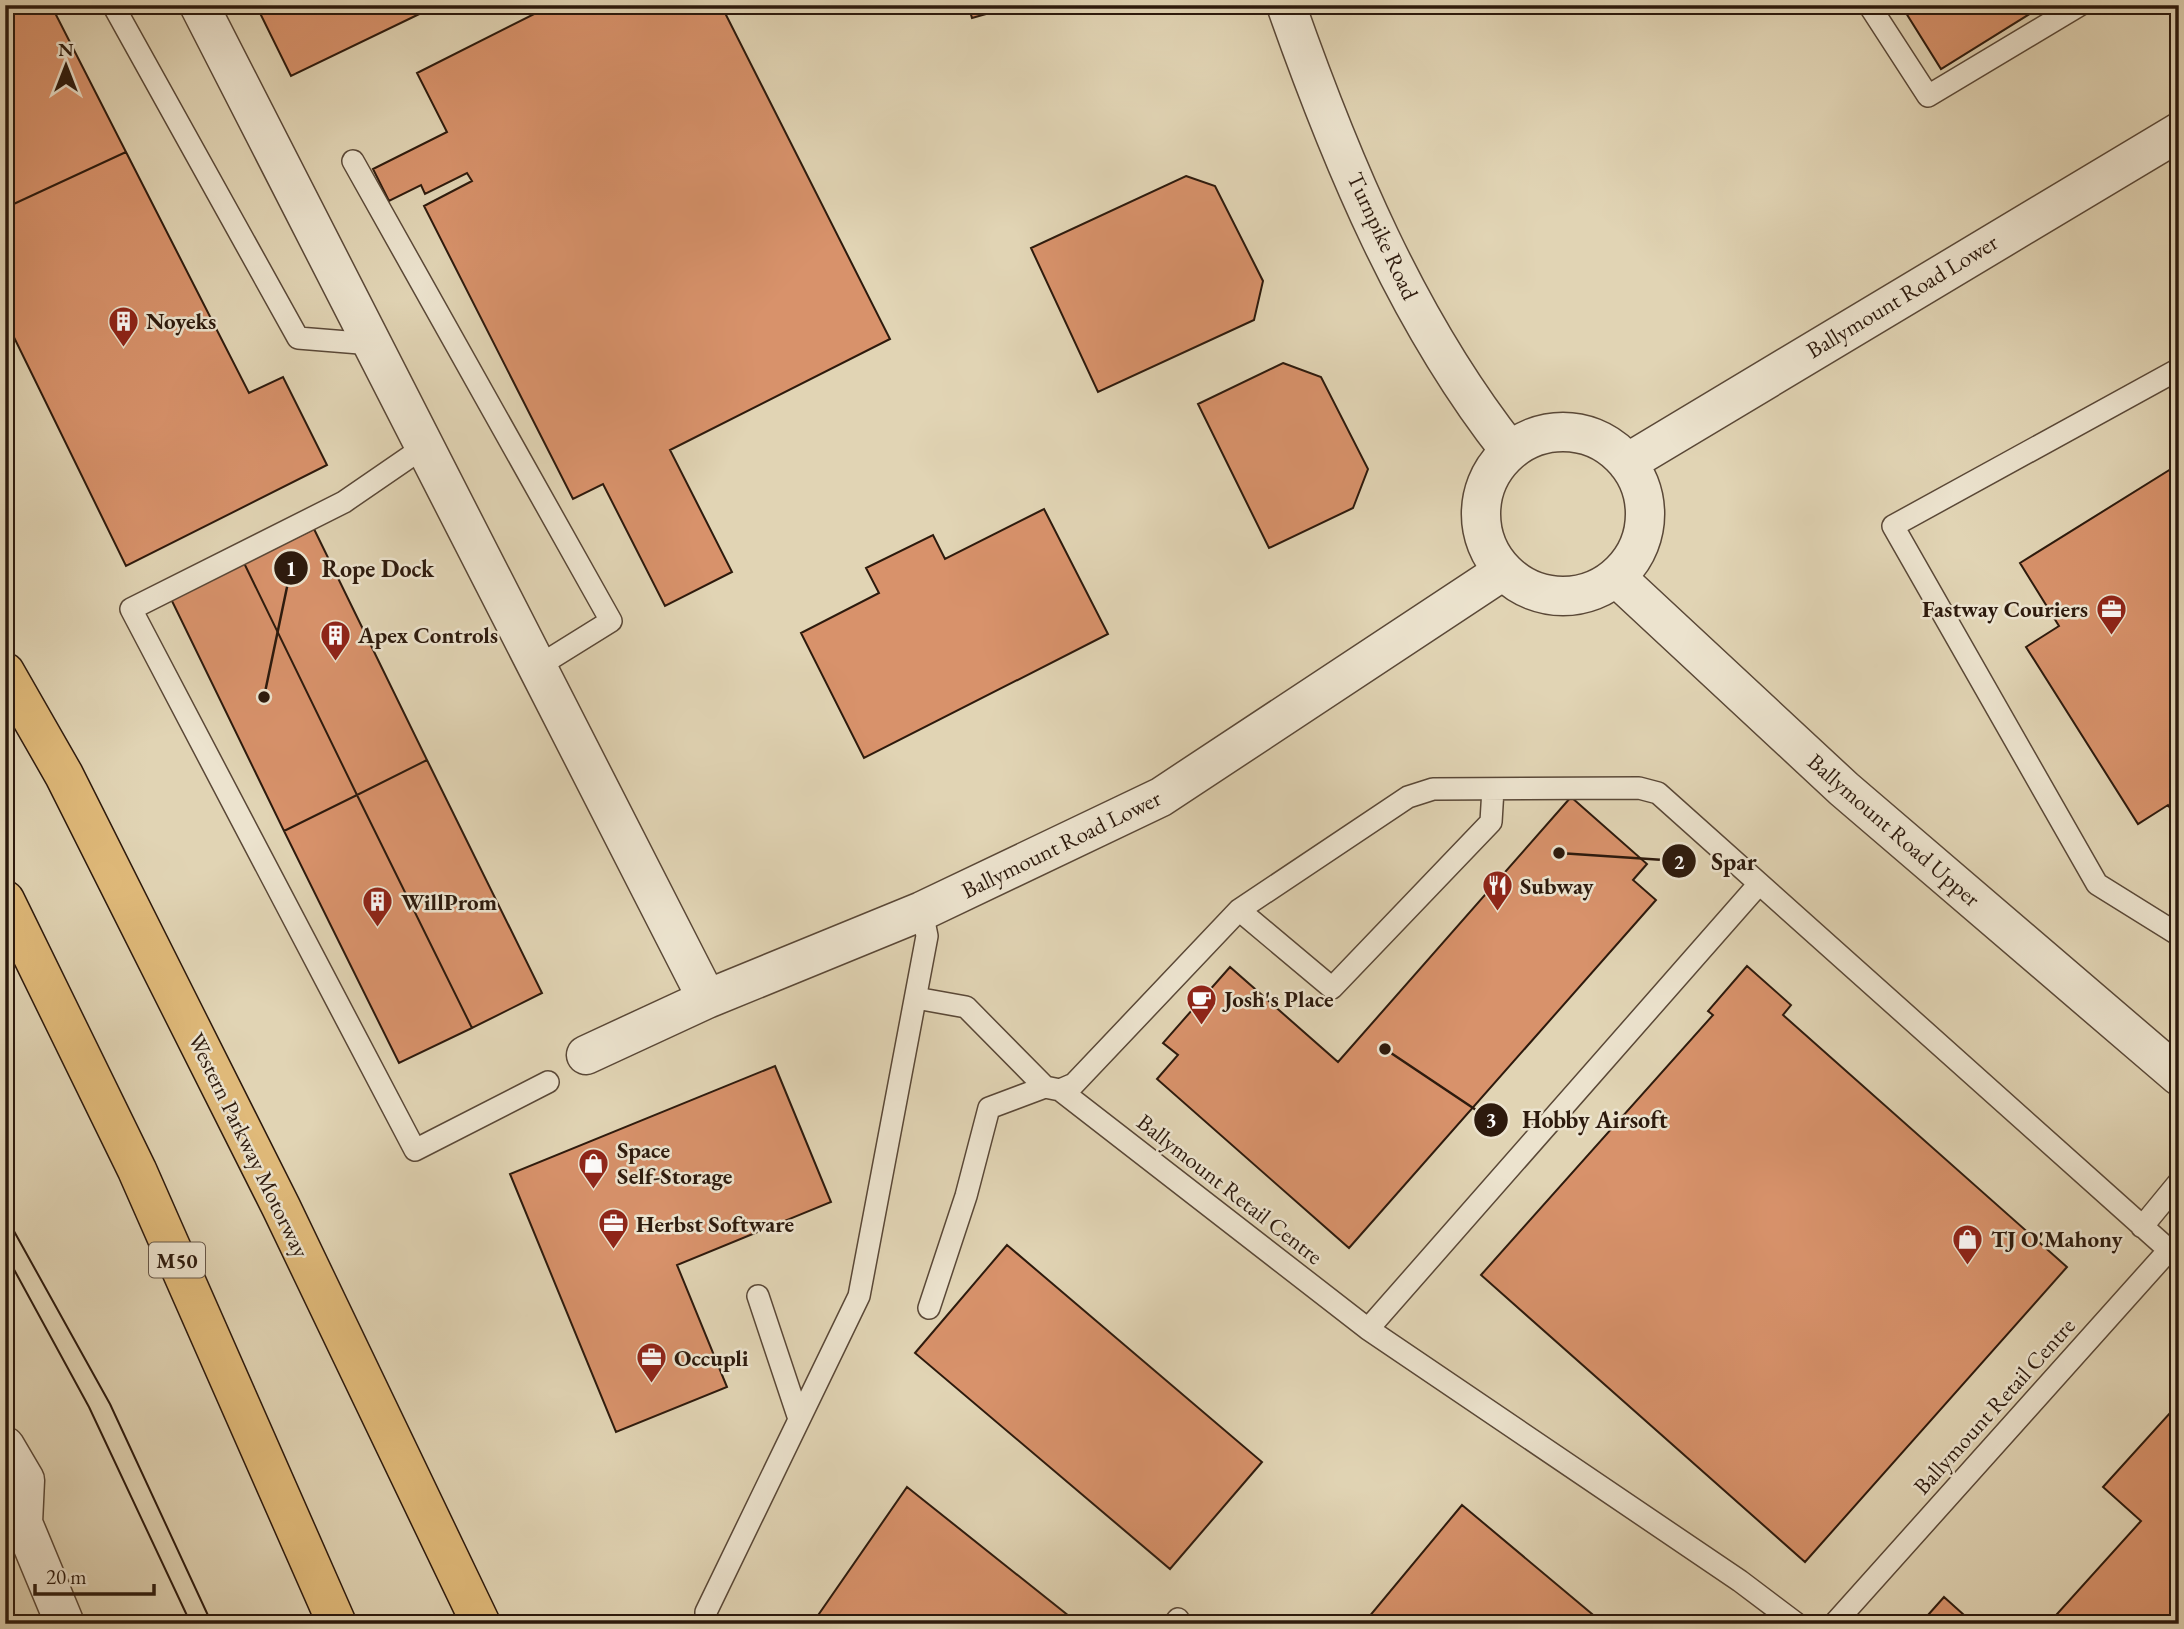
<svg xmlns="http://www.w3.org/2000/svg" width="2184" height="1629" font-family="'EB Garamond',serif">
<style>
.building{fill:#d8926b;stroke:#2d1a0d;stroke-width:2}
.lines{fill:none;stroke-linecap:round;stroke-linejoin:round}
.service-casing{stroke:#5a4837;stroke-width:24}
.minor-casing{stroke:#5a4837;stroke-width:41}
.tertiary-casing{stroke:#5a4837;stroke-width:41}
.motorway-casing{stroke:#2d1a0d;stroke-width:41}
.service{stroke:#ece3ce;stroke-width:21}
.minor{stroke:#ece3ce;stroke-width:38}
.tertiary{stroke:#ece3ce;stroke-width:38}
.motorway{stroke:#e0ba7a;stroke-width:38}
.tram{stroke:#2d1a0d;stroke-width:2}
.labels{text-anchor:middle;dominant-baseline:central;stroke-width:5;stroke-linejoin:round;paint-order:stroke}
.shield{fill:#ece3ce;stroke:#665647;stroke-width:2}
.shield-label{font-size:21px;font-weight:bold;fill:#2d1a0d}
.street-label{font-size:23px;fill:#2d1a0d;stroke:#ece3ce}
.poi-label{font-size:23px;font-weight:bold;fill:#2d1a0d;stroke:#ece3ce;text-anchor:start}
.leader{fill:none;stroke:#2d1a0d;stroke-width:2.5}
.callout-dot{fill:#2d1a0d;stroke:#ece3ce;stroke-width:2.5}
.mark-label{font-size:21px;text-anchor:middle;font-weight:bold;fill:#fff}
.callout-label{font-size:24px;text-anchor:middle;font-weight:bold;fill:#2d1a0d;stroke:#ece3ce;stroke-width:5;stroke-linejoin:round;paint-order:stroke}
</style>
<rect width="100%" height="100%" fill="#e1d4b4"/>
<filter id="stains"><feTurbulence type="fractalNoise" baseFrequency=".00286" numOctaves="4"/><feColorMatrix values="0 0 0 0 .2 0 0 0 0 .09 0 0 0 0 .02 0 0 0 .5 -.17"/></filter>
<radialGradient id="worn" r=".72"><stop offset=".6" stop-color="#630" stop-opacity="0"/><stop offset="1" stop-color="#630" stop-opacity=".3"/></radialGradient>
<!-- building -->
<path class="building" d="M5 5H51L126 152 5 208Z
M256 5H438L291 76Z
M552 5H721L890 339 670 450 732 572 665 606 603 484 573 499 424 206 472 181 467 173 425 194 421 185 389 201 373 169 447 132 417 73Z
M968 5H1018L972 18Z
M1901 5H2044L1941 69Z
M126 152 249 393 283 377 327 465 126 566 5 319V208Z
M1186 176 1215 186 1263 281 1254 320 1098 392 1031 248Z
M1283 363 1321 377 1368 469 1353 508 1269 548 1198 404Z
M2179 464V822L2168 805 2138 824 2026 647 2059 626 2020 563Z
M1044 509 1108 634 864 758 801 633 879 593 866 568 933 535 945 559Z
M314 529 427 760 357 795 244 563Z
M244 563 357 795 284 831 171 599Z
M427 760 542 993 472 1028 357 795Z
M357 795 472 1028 399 1063 284 831Z
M1571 797 1647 864 1633 880 1656 900 1349 1248 1157 1079 1178 1055 1163 1043 1230 967 1338 1062Z
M1747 966 1791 1005 1783 1015 2067 1267 1805 1562 1481 1275 1713 1015 1708 1011Z
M775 1066 831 1202 677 1265 727 1387 616 1432 510 1174Z
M1007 1245 1262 1462 1170 1569 915 1353Z
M2179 1403V1624H2048L2141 1521 2103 1487Z
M907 1487 1079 1624H812Z
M1462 1505 1604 1624H1363Z
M1944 1597 1974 1624H1920Z"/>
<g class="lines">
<defs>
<path id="service" d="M113 5 298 338 372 344
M1869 5 1928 96 2080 5
M353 161 611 621 537 667
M2179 369 1893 526 2097 884 2179 935
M424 447 344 502 131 609 415 1150 548 1082
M1239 910 1332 988 1491 822 1493 789
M916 998 966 1007 1045 1087 1060 1090 1368 1329 1740 1581 1797 1624
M1060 1090 1074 1084 1239 910 1408 797 1433 789 1639 788 1658 793 2169 1250 1834 1624
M2142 1227 2179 1182
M758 1296 799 1419
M929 1308 966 1196 989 1108 1045 1087
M1368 1329 1759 884
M706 1624V1612L859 1296 927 936 922 911
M1174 1624 1178 1619"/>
<path id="minor" d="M199 5 707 999
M586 1055 707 999 922 911 1161 797 1503 571
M5 1446 25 1480 23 1523 65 1624"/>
<path id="tertiary" d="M1286 5C1341 161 1407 321 1510 451
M1481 514a82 82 0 1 1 164 0a82 82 0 1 1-164 0Z
M1627 463 2179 132
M1616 577 1844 789 2179 1076"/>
<path id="motorway" d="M5 672 64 775 281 1207 481 1624
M5 900 137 1170 337 1624"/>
</defs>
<!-- service casing -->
<use href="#service" class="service-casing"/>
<!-- minor casing -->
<use href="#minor" class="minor-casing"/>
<!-- tertiary casing -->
<use href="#tertiary" class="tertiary-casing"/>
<!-- motorway casing -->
<use href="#motorway" class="motorway-casing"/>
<!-- service -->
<use href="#service" class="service"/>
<!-- minor -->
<use href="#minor" class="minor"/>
<!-- tertiary -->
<use href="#tertiary" class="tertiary"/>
<!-- motorway -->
<use href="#motorway" class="motorway"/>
<!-- tram -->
<path class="tram" d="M5 1215 110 1404 212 1624
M5 1253 89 1407 191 1624"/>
</g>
<!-- icons -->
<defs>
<symbol id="building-pin" viewBox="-11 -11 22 30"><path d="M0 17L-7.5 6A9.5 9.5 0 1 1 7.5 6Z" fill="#8f2418" stroke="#ece3ce"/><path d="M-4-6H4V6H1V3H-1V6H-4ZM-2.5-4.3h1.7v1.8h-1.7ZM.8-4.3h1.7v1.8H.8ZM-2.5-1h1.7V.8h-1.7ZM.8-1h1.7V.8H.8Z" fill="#fff"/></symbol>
<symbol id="office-pin" viewBox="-11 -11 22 30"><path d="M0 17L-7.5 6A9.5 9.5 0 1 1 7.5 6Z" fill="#8f2418" stroke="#ece3ce"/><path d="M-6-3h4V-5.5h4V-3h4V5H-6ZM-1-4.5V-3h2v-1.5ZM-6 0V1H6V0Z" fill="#fff"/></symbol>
<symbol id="restaurant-pin" viewBox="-11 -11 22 30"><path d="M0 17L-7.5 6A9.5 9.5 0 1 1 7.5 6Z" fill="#8f2418" stroke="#ece3ce"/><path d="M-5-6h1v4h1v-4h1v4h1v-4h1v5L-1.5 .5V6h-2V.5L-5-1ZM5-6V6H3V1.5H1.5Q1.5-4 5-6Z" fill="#fff"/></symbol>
<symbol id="cafe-pin" viewBox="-11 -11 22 30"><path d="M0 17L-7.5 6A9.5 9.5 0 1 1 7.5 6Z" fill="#8f2418" stroke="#ece3ce"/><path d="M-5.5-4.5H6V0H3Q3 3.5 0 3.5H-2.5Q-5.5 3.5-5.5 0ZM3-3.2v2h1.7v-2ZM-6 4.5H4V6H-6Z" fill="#fff"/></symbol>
<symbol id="shop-pin" viewBox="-11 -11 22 30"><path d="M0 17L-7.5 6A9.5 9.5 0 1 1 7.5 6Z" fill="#8f2418" stroke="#ece3ce"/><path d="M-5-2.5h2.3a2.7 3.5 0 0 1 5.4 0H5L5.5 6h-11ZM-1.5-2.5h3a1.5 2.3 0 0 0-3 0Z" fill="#fff"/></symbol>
</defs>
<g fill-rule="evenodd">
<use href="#building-pin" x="106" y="304" width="35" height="47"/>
<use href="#office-pin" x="2094" y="592" width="35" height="47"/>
<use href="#building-pin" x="318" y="618" width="35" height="47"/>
<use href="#restaurant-pin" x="1480" y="868" width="35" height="47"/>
<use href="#building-pin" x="360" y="884" width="35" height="47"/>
<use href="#cafe-pin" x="1184" y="982" width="35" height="47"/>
<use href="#shop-pin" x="576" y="1146" width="35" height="47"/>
<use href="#office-pin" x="596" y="1206" width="35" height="47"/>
<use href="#shop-pin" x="1950" y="1222" width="35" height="47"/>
<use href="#office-pin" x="634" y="1340" width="35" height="47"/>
</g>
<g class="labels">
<!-- shield labels -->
<rect class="shield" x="149" y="1242.5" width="56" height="35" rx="5"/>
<g class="shield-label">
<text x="177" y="1260">M50</text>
</g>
<!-- street labels -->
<g class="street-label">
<text transform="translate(1383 236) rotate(65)">Turnpike Road</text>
<text transform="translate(1902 296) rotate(-31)">Ballymount Road Lower</text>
<text transform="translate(1894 830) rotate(41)">Ballymount Road Upper</text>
<text transform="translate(1061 844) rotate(-26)">Ballymount Road Lower</text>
<text transform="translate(249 1145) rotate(64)">Western Parkway Motorway</text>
<text transform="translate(1230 1189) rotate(38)">Ballymount Retail Centre</text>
<text transform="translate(1994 1406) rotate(-48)">Ballymount Retail Centre</text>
</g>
<!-- poi labels -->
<g class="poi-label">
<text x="146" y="321">Noyeks</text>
<text x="2088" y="609" text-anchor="end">Fastway Couriers</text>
<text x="358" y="635">Apex Controls</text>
<text x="1520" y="886">Subway</text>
<text x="401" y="902">WillProm</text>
<text x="1224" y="999">Josh's Place</text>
<text x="617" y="1150">Space<tspan x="617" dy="26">Self-Storage</tspan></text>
<text x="636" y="1224">Herbst Software</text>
<text x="1991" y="1239">TJ O'Mahony</text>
<text x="674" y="1358">Occupli</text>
</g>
</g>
<!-- callouts -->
<path class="leader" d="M264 697L291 568M1559 853L1679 861M1385 1049L1491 1120"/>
<g class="callout-dot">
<circle cx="264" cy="697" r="7"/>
<circle cx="1559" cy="853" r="7"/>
<circle cx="1385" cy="1049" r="7"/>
<circle cx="291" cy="568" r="18"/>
<circle cx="1679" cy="861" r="18"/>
<circle cx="1491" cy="1120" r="18"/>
</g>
<g class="mark-label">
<text x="291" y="576">1</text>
<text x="1679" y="869">2</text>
<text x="1491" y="1127">3</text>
</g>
<g class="callout-label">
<text x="378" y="577">Rope Dock</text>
<text x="1734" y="870">Spar</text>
<text x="1595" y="1128">Hobby Airsoft</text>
</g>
<!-- margin -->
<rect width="2184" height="1629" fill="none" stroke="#e1d4b4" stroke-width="28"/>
<rect x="7" y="7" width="2170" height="1615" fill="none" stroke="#2d1a0d" stroke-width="3.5"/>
<rect x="14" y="14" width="2156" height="1601" fill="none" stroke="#2d1a0d" stroke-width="2"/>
<!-- north arrow -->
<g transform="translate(66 66)" stroke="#ece3ce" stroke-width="5" paint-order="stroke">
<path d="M0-5L12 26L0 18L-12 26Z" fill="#2d1a0d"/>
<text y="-10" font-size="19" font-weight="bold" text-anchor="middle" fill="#2d1a0d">N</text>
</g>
<!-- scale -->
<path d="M35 1584v10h119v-10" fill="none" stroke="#2d1a0d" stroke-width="3.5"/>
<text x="46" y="1584" font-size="21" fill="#2d1a0d" stroke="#ece3ce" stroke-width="5" paint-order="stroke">20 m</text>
<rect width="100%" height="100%" filter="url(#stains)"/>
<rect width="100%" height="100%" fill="url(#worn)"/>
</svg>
